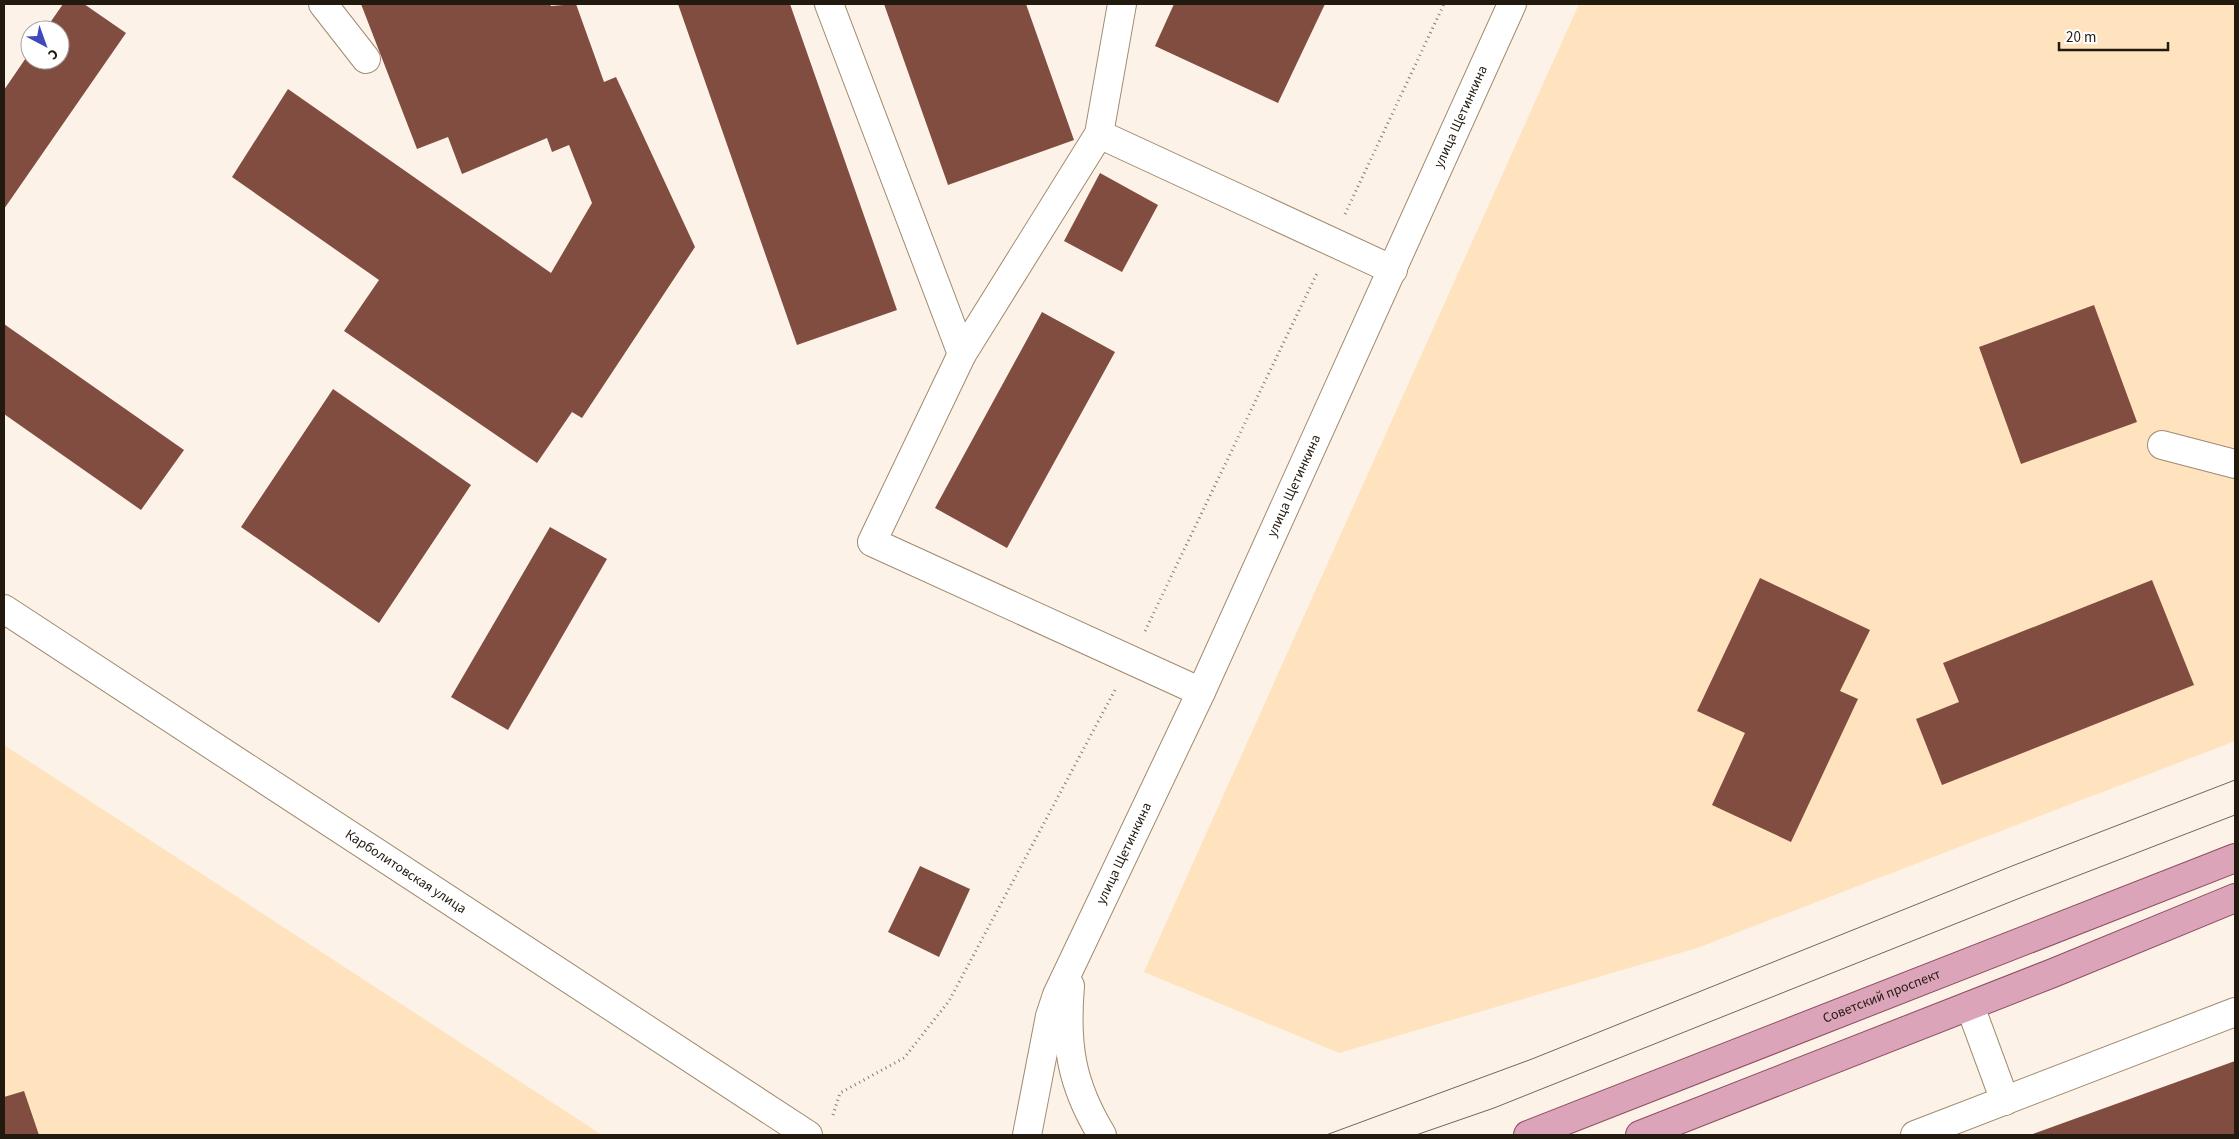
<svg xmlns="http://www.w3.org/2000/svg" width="2239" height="1139" font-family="'Source Sans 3',sans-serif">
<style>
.built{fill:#ffe2be}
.building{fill:#824d41}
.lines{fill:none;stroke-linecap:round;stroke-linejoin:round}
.minor-casing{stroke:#a08a6f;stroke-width:30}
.major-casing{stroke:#8c4d5f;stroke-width:30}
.path{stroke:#857c71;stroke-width:3;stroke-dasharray:1 4;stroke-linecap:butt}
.minor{stroke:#fff;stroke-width:28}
.major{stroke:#dca4b9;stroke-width:28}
.tram{stroke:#70685d;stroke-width:1}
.labels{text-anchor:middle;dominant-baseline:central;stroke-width:5;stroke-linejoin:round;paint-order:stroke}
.street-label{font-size:14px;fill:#221a0f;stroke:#fff}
</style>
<rect width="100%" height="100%" fill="#fcf2e7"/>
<!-- built -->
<path class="built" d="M1579 4H2235V741L1697 948 1339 1053 1144 972Z
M4 745 602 1135H4Z"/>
<!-- building -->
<path class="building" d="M63 4H84L126 33 4 209V90L30 52V60H60V30H45Z
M361 4H550L551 6 576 4 604 82 616 77 695 247 582 418 572 412 537 463 344 331 379 280 232 177 288 89 551 273 592 203 569 145 552 152 547 138 462 174 448 137 417 149Z
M678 4H790L897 310 797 345Z
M884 4H1026L1074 140 948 185Z
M1174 4H1325L1278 103 1155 46Z
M1100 173 1158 205 1122 272 1064 241Z
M2094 305 2137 422 2021 464 1979 347Z
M1042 312 1115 352 1007 548 935 508Z
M4 324 184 450 141 510 4 414Z
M333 389 471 485 379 623 241 527Z
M550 527 607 559 508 730 451 697Z
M1760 578 1870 630 1840 691 1858 699 1791 842 1712 805 1745 733 1697 711Z
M2152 580 2194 685 1942 785 1916 719 1959 702 1943 663Z
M920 866 970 889 939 957 888 932Z
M2235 1061V1135H2030Z
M24 1091 39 1135H4V1097Z"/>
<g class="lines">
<defs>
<g id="minor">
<path d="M323 4 366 59"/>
<path d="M829 4 962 354"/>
<path d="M1122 4 1099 134 962 354 872 542 1201 692"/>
<path d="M1099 134 1393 270"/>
<path d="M2162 445 2235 464"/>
<path id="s1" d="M4 609 808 1135"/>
<path d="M1070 986C1065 1045 1071 1084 1102 1135"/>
<path d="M1970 1006 2005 1101"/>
<path id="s2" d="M1027 1135 1050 1016 1057 995 1201 692 1512 4"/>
<path d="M1915 1135 2235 1012"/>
</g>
<g id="major">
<path id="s3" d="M1528 1135 2235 858"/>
<path d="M1640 1135 2053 973 2235 898"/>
</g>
</defs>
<!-- minor casing -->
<use href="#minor" class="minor-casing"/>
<!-- major casing -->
<use href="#major" class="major-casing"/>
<!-- path -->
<path class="path" d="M1345 214 1444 4
M1145 631 1318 271
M833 1115 840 1093 904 1058 949 1001 1115 690"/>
<!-- minor -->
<use href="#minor" class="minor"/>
<!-- major -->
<use href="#major" class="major"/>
<!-- tram -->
<path class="tram" d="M1326 1135 1532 1059 2012 866 2235 780
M1416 1135 1494 1108 2025 896 2235 815"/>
</g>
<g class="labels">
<!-- street labels -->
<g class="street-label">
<text stroke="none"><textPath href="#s2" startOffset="1110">улица Щетинкина</textPath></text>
<text stroke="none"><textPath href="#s2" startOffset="705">улица Щетинкина</textPath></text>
<text stroke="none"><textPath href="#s2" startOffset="300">улица Щетинкина</textPath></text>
<text stroke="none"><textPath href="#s1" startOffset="480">Карболитовская улица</textPath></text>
<text stroke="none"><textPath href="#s3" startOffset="380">Советский проспект</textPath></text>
</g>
</g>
<!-- border -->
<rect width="2239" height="1139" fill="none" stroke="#221a0f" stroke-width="10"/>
<!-- north arrow -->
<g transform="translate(45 45) rotate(139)"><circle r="24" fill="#ffffff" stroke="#a7a39f"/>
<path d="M0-4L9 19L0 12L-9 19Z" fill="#3f48bc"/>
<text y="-8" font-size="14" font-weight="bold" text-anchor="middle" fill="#221a0f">С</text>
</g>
<!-- scale -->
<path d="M2059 42v8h109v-8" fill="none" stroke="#221a0f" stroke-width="2.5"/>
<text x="2066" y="42" font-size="15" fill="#221a0f" stroke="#ffffff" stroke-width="4" paint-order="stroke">20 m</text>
</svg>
